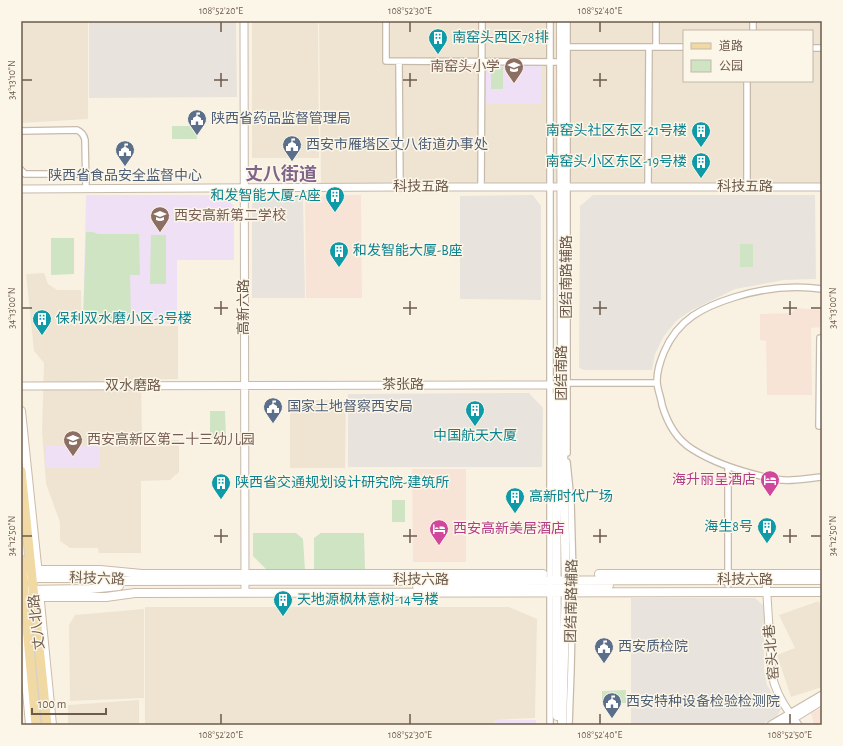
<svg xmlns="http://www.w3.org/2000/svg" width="843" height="746" font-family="'Alegreya Sans','Noto Sans SC',sans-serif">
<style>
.residential{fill:#efe4d2;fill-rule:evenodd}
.commercial{fill:#f8e4d7}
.industrial{fill:#e8e3dd}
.education{fill:#efe0f5}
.green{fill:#cee4c3}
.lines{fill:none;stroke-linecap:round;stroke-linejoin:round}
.minor-casing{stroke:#c7baab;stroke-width:8}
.tertiary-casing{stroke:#c7baab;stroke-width:9}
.secondary-casing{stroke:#cbbba9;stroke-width:10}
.primary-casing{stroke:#d6d1cd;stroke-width:11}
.minor{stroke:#fff;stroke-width:5.5}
.tertiary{stroke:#fff;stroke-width:7}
.secondary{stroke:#fff;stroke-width:8}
.primary{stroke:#f0d9a3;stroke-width:9}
.ticks{fill:none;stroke:#6d5b4c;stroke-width:1.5}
.labels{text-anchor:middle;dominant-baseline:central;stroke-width:3;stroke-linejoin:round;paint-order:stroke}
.culture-label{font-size:14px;fill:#0d838f;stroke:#fcf6e8;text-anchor:start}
.education-label{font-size:14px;fill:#785e54;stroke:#fcf6e8;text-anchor:start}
.service-label{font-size:14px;fill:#4e5e75;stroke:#fcf6e8;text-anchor:start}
.street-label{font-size:14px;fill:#6d5b4c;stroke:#fcf6e8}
.hotel-label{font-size:14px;fill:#b23c85;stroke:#fcf6e8;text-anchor:end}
.district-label{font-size:18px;font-weight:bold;fill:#80658a;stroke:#fcf6e8}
.neatline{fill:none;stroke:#6d5b4c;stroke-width:1.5}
.ticks-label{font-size:10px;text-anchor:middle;fill:#6d5b4c}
</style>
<rect width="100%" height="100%" fill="#f9f2e3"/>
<!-- residential -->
<path class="residential" d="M21 21H88V119L21 123Z
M252 21H318L319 158H252Z
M319 21H822V186L321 185ZM684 31H812V81H684Z
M44 273 48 284 57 290H81L82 325 178 326V379L141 380 142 439 179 440V472L170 480 141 481V553H99L98 548H70L60 541V522L46 484 42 432 44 363 34 351 26 274Z
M290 400H346L345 468H290Z
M819 601 822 610V687L791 697 777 655 795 648 779 615Z
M145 607H509L537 619 535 718 495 720 494 725H145Z
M144 609V698L70 701 69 625 75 615Z
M139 700V725H68V705Z"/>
<!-- commercial -->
<path class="commercial" d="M361 195 362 298H306L305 196Z
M797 308 822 310V327L811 328 812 395H767L766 341 760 340V314L791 313Z
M412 469H466V562H413Z
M822 708V725H814L811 713Z"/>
<!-- industrial -->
<path class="industrial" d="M89 21H236L237 97 89 98Z
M533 195 541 206V300L460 299V196Z
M593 195H815L816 279 784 280 735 289 692 310 677 320 664 336 655 354 652 370H584L579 368 580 206Z
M259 197H303L305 298H252V204Z
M529 393 543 408 542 467H348V394Z
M631 598H755L764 606V669L767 685 781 709 777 716 761 725H631Z"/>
<!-- education -->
<path class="education" d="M485 65H542V104H485Z
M86 195H223L234 206V260H177V324L83 323Z
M46 446H100V468H46Z
M495 720H536V725H495Z"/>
<!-- green -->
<path class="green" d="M491 67H503V89H491Z
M172 126H197V139H172Z
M86 232H93L98 234H139L140 275H130L131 323 83 322Z
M151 235H166V284H150Z
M51 238H74V274L51 275Z
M740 244H753V267H740Z
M210 411H225L226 439 210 438Z
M265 478H280V488H265Z
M392 500H405V522H392Z
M253 533H296L303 539 305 570H267L253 556Z
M321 533H364L365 569 314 570V538Z
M626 690V703H602V691Z"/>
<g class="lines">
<defs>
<path id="minor" d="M386 21V61L556 62
M550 21V725
M656 21V47
M753 21V31
M564 47H684
M812 48H822
M399 62 400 187
M21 131 77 130C82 132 84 135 85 140L86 189
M21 170 25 174H85
M481 187 482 21
M648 187 649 47
M747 187V81
M822 289C792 285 764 288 735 297 703 307 678 319 664 352 660 362 657 370 657 381 657 389 661 397 662 405 667 422 676 439 692 449 714 463 739 471 765 477 771 478 777 480 783 480 795 481 809 478 822 477
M822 338H820L819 426H822
M565 383H657
M567 453V21
M567 462 571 502 573 576 571 670 569 725
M728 585V467"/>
<path id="tertiary" d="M244 21 245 592
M21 189 400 187H822
M21 386 556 385 562 383
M766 580 772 675C775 689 781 701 789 712 791 717 795 720 798 725
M771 725 822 695
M783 725 822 701"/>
<path id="secondary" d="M561 21 562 398 566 586 562 725
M556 396 557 716
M21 411 38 575
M599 574H822
M27 576 33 578H90L111 581 822 580
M33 578 37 570H100L142 574H543
M417 586 609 585
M34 589 40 597H106L135 593 822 592
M21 590 90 589 119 586
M39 592 52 725
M21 624 30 725"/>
<path id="primary" d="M21 471 47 725
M21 560 36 725"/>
</defs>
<!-- minor casing -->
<use href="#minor" class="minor-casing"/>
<!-- tertiary casing -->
<use href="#tertiary" class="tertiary-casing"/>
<!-- secondary casing -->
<use href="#secondary" class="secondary-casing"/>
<!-- primary casing -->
<use href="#primary" class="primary-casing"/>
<!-- minor -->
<use href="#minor" class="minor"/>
<!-- tertiary -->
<use href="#tertiary" class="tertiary"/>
<!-- secondary -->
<use href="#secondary" class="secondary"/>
<!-- primary -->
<use href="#primary" class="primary"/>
</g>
<!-- ticks -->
<path class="ticks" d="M221 22V32M410 22V32M600 22V32M221 73V87M410 73V87M600 73V87M22 80H32M214 80H228M403 80H417M593 80H607M221 301V315M410 301V315M600 301V315M790 301V315M22 308H32M214 308H228M403 308H417M593 308H607M783 308H797M811 308H821M221 529V543M410 529V543M600 529V543M790 529V543M22 536H32M214 536H228M403 536H417M593 536H607M783 536H797M811 536H821M221 714V724M410 714V724M600 714V724M790 714V724"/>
<!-- icons -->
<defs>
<symbol id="building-pin" viewBox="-11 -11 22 30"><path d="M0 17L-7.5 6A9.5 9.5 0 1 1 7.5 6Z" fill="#0f9aa8" stroke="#fcf6e8"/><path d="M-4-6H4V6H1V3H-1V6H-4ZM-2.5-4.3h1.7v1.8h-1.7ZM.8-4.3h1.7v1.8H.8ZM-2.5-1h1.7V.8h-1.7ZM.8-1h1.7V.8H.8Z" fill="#fff"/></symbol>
<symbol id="school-pin" viewBox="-11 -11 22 30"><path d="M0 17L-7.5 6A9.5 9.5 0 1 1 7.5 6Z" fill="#8d6e63" stroke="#fcf6e8"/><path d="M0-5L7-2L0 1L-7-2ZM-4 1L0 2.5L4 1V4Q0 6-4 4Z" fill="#fff"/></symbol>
<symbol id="civic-pin" viewBox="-11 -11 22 30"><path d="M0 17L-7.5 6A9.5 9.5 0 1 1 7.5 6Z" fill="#5c6f8a" stroke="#fcf6e8"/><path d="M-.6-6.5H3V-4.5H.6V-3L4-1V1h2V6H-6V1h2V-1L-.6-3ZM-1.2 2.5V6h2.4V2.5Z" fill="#fff"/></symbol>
<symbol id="hotel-pin" viewBox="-11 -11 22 30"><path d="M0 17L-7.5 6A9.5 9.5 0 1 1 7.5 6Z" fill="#d1479c" stroke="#fcf6e8"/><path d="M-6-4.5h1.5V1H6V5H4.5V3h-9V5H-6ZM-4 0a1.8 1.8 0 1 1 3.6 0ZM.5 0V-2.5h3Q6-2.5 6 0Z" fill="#fff"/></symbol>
</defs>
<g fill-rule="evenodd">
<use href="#building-pin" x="427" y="27" width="22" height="30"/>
<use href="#school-pin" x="503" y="56" width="22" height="30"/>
<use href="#civic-pin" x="186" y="108" width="22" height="30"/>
<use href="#building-pin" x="690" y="120" width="22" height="30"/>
<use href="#civic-pin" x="281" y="134" width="22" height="30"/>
<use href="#civic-pin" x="114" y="139" width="22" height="30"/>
<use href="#building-pin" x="690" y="151" width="22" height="30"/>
<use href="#building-pin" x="324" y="185" width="22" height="30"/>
<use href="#school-pin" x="149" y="205" width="22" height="30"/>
<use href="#building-pin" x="328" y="240" width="22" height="30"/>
<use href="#building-pin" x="31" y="308" width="22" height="30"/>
<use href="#civic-pin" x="262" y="396" width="22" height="30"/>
<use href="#building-pin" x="464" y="399" width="22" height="30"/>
<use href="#school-pin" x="62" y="429" width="22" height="30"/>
<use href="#hotel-pin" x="759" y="469" width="22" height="30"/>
<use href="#building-pin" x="210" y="472" width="22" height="30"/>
<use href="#building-pin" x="504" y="486" width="22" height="30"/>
<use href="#building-pin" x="756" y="516" width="22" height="30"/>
<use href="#hotel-pin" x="428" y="518" width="22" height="30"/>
<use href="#building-pin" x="272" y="589" width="22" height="30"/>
<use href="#civic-pin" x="593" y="636" width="22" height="30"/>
<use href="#civic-pin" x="601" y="691" width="22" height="30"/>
</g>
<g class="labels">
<!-- culture labels -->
<g class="culture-label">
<text x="452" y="38">南窑头西区78排</text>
<text x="687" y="131" text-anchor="end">南窑头社区东区-21号楼</text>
<text x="687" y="162" text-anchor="end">南窑头小区东区-19号楼</text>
<text x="321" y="196" text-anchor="end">和发智能大厦-A座</text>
<text x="353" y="251">和发智能大厦-B座</text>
<text x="56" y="319">保利双水磨小区-3号楼</text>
<text x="475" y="436" text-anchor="middle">中国航天大厦</text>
<text x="235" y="483">陕西省交通规划设计研究院-建筑所</text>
<text x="529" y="497">高新时代广场</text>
<text x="753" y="527" text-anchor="end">海生8号</text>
<text x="297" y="600">天地源枫林意树-14号楼</text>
</g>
<!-- education labels -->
<g class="education-label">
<text x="500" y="67" text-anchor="end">南窑头小学</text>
<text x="174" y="216">西安高新第二学校</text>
<text x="87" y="440">西安高新区第二十三幼儿园</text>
</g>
<!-- service labels -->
<g class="service-label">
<text x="211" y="119">陕西省药品监督管理局</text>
<text x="306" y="145">西安市雁塔区丈八街道办事处</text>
<text x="125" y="176" text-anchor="middle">陕西省食品安全监督中心</text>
<text x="287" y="407">国家土地督察西安局</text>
<text x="618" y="647">西安质检院</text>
<text x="626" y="702">西安特种设备检验检测院</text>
</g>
<!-- street labels -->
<g class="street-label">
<text x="421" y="187">科技五路</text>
<text x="745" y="187">科技五路</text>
<text transform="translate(567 277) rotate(-90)">团结南路辅路</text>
<text transform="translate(244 307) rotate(-90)">高新六路</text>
<text transform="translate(562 373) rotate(-90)">团结南路</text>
<text x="403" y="385">茶张路</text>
<text x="133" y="386">双水磨路</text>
<text transform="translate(97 579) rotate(2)">科技六路</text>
<text x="421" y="580">科技六路</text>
<text x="745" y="580">科技六路</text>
<text transform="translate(572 601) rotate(-89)">团结南路辅路</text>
<text transform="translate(37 622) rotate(-96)">丈八北路</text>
<text transform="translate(772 652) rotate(-95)">窑头北巷</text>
</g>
<!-- hotel labels -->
<g class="hotel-label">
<text x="756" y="480">海升丽呈酒店</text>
<text x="453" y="529" text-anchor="start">西安高新美居酒店</text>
</g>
<!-- district labels -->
<g class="district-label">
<text x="281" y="175">丈八街道</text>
</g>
</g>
<!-- border -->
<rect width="843" height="746" fill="none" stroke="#fcf6e8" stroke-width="44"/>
<!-- legend -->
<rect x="683" y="30" width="130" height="52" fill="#fcf6e8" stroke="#c3b8aa"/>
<rect x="691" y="43" width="20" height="6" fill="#f0d9a3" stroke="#c3b8aa"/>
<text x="719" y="50" font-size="12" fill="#6d5b4c">道路</text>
<rect x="691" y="60" width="20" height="12" fill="#cee4c3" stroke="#c3b8aa"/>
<text x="719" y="70" font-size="12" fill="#6d5b4c">公园</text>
<!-- scale -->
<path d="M32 708v6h74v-6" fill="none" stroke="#6d5b4c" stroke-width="2"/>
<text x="38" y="708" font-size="12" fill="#6d5b4c" stroke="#fcf6e8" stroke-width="3" paint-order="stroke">100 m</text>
<rect x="22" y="22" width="799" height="702" class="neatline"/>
<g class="ticks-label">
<text x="221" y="14">108°52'20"E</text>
<text x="410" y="14">108°52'30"E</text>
<text x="600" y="14">108°52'40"E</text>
<text transform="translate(11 80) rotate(-90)" y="4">34°13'10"N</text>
<text transform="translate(11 308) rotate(-90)" y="4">34°13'00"N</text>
<text transform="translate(832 308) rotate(-90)" y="4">34°13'00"N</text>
<text transform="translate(11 536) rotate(-90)" y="4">34°12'50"N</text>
<text transform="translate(832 536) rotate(-90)" y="4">34°12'50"N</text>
<text x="221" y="738">108°52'20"E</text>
<text x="410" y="738">108°52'30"E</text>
<text x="600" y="738">108°52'40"E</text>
<text x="790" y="738">108°52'50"E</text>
</g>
</svg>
